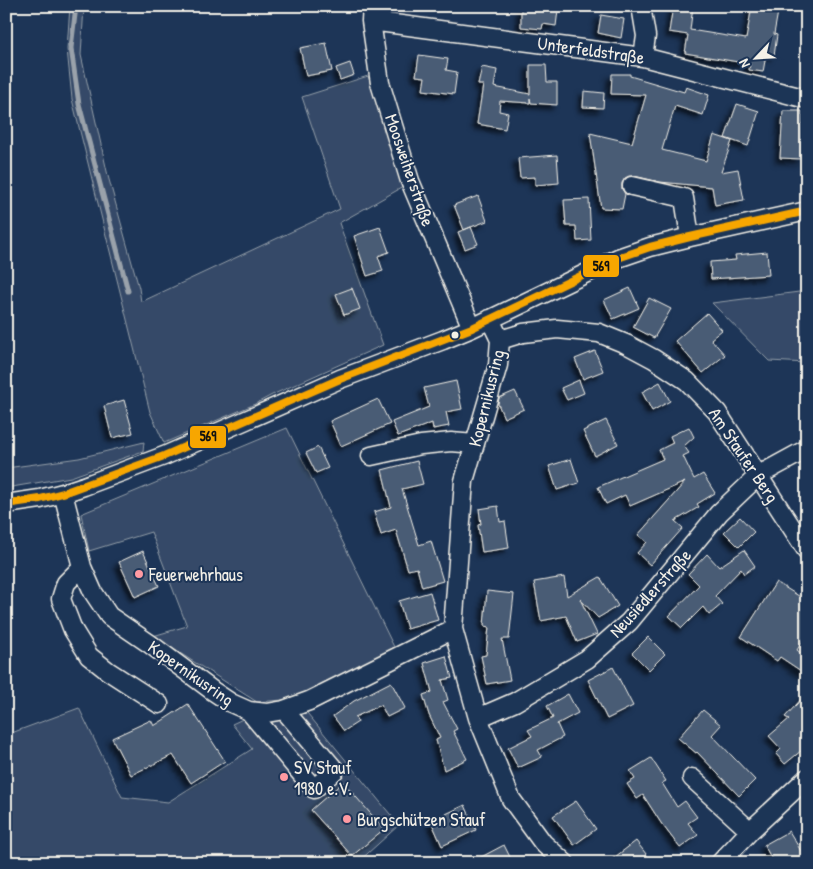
<svg xmlns="http://www.w3.org/2000/svg" width="813" height="869" font-family="'Patrick Hand',sans-serif">
<style>
.green{fill:#354a67;stroke:#949ea8}
.lines{fill:none;stroke-linecap:round;stroke-linejoin:round}
.stream{stroke:#9aa2ab;stroke-width:5}
.building{fill:#485b74;stroke:#f4f1e8;filter:url(#shadow)}
.minor-casing{stroke:#f4f1e8;stroke-width:21}
.minor{stroke:#1d3557;stroke-width:18}
.bus-1-casing{stroke:#1d3557;stroke-width:11}
.bus-1{stroke:#f7a600;stroke-width:8}
.bus-dot{fill:#f4f1e8;stroke:#1d3557;stroke-width:2}
.poi-dot{fill:#ff9aa2;stroke:#1d3557;stroke-width:2}
.labels{text-anchor:middle;dominant-baseline:central;stroke-width:4;stroke-linejoin:round;paint-order:stroke}
.street-label{font-size:18px;fill:#f4f1e8;stroke:#1d3557}
.poi-label{font-size:18px;fill:#f4f1e8;stroke:#1d3557;text-anchor:start}
.line-badge{stroke:#1d3557;stroke-width:2}
.pale-badge-label{font-size:14px;text-anchor:middle;font-weight:bold;fill:#111}
</style>
<defs>
<filter id="shadow"><feDropShadow dx="-4.5" dy="4.5" stdDeviation="2.5" flood-color="#0009"/></filter>
</defs>
<rect width="100%" height="100%" fill="#1d3557"/>
<filter id="ink" filterUnits="userSpaceOnUse"><feTurbulence type="fractalNoise" baseFrequency=".02" numOctaves="2"/><feDisplacementMap in="SourceGraphic" scale="10" xChannelSelector="R" yChannelSelector="G"/><feConvolveMatrix kernelMatrix="1 2 1 2 8 2 1 2 1" color-interpolation-filters="sRGB"/></filter>
<g filter="url(#ink)">
<!-- green -->
<path class="green" d="M70 6H84L81 55 108 176 139 288 141 302 340 209 302 97 368 76 403 187 339 223 383 345 272 395 255 404 164 443 150 412 72 99 67 49Z
M807 291V363L769 361 712 303Z
M287 428 395 649 296 699 257 702 153 636 187 626 151 532 89 551 81 514Z
M144 442 143 451 71 477 6 488V468L79 458Z
M79 708 122 797 168 802 252 749 232 724 245 718 303 708 399 825 357 863H6V735Z"/>
<g class="lines">
<!-- stream -->
<path class="stream" d="M76 6 71 48 79 104 128 291"/>
</g>
<!-- building -->
<path class="building" d="M521 6H545V9L558 10 556 26 543 24 542 29 521 27Z
M673 6H693L690 30 746 39 752 6H779L774 34 777 35 774 56 766 55 763 72 749 70 750 64 685 53 688 35 669 32Z
M601 15 624 19 621 38 598 33Z
M326 43 332 71 306 76 300 48Z
M419 55 448 59 446 70 457 72 454 94 423 90 425 77 416 76Z
M350 63 354 75 340 80 336 68Z
M530 65H546L547 82H557V105L531 103 530 98V103L500 101 499 111 508 113 505 129 477 124 483 85H478L482 67 497 70 494 87 530 94Z
M612 74H630V76L684 92 686 87 709 95 703 115 675 106 662 150 706 161 714 135 732 141 721 172 738 169 744 200 715 205 712 187 660 182 634 176H629L625 178 622 183V189L625 194 622 209 601 208 590 133 632 143 646 95 611 94Z
M584 91 604 93 603 108 583 107Z
M737 104 759 111 748 146 725 138Z
M783 111H802V116H803L801 159 780 158Z
M557 155 559 183 535 185V177L520 178 518 158Z
M478 196 487 221 471 227 478 244 465 249 458 232 471 227 464 230 454 205Z
M589 199 591 240 577 241 576 226H566L564 200Z
M380 227 389 252 378 256 383 271 367 276 354 236Z
M767 252 769 275 711 279 710 262 736 260 735 255Z
M352 288 360 309 344 315 336 294Z
M630 288 639 308 613 319 604 300Z
M649 298 671 309 654 338 633 327Z
M707 313 722 330 711 339 725 355 703 373 675 341Z
M595 351 603 371 583 379 575 359Z
M579 380 584 393 567 400 561 388Z
M456 381 462 409 446 412 449 426 433 429 432 423 398 436 392 422 429 407 424 388Z
M660 382 670 401 652 411 642 392Z
M515 391 524 409 504 418 498 404 499 398Z
M378 399 390 424 341 446 330 421Z
M124 400 133 433 112 438 104 406Z
M606 420 618 444 595 456 583 431Z
M689 427 694 437 684 446 689 453 683 456 694 479 703 474 715 493 697 504 699 507 675 521 683 528 650 565 637 553 647 542 638 535 685 482 630 506 625 495 606 504 598 487 663 459 659 450 673 443 670 436Z
M318 447 328 468 316 473 306 453Z
M571 459 579 483 557 490 549 466Z
M417 461 423 484 402 489 419 545 431 541 443 581 422 587 417 568 408 570 396 530 381 535 374 512 391 507 382 470Z
M498 506 500 522 505 521 509 548 482 552 478 525 481 524 479 509Z
M740 517 754 532 739 547 724 532Z
M744 550 755 566 744 574 741 569 715 596 722 604 709 615 703 607 682 628 669 616 699 585 688 574 707 554 719 567Z
M143 551 159 586 135 597 119 562Z
M564 577 567 596 600 577 618 606 598 618 580 599 597 634 577 642 566 616 541 621 534 582Z
M776 582 807 601V634L797 650 807 658V675L780 657 777 661 741 637Z
M487 591 514 594 509 639H502L510 680 487 684 481 656 486 655 489 627 484 626Z
M430 592 438 620 407 629 399 601Z
M648 637 665 654 649 670 632 653Z
M446 656 452 678 442 680 448 700 443 702 457 729 453 731 467 759 444 770 436 740 440 738 429 715 423 695 432 692 424 663Z
M613 667 633 706 607 719 588 680Z
M391 682 405 708 387 717 381 705 355 717 358 722 344 731 333 716 354 701Z
M807 693V746L785 764 776 754 781 749 769 736 789 719 785 717Z
M568 694 578 713 557 724 563 737 538 750 542 757 518 768 508 748 532 736 528 730 553 718 547 706Z
M188 704 225 761 191 783 173 755 131 775 112 738 151 720 154 726Z
M703 710 721 725 712 735 755 780 739 796 697 752 696 753 678 738Z
M651 758 666 781 662 783 677 807 685 801 697 817 688 823 698 835 680 848 661 823 643 795 637 799 627 784 635 779 630 771Z
M343 782 384 829 352 856 311 810Z
M576 801 596 829 574 845 553 816Z
M465 805 476 830 442 846 431 821Z
M789 831 807 861V863H774L764 845Z
M636 841 653 863H607Z
M504 845 513 863H470Z"/>
<g class="lines">
<defs>
<path id="minor" d="M372 6 371 21 380 83 410 181 472 328
M641 6 646 36 643 57
M371 21 643 57 807 99
M632 186 684 198 690 237
M490 319 500 340 498 365 464 481 453 629 478 718 511 799 543 843 565 863
M500 340 523 333 557 329 599 333 626 344 654 359 687 381 717 412 807 551
M371 456 421 445 451 442 475 444
M63 493 82 567 93 592 109 616 150 644 213 691 231 703 249 711 267 713 284 710 309 701 453 629
M6 504 40 499 63 493 84 486 164 456 340 379 443 340 472 328 618 258 650 247 690 237 807 211
M82 567 66 583 61 599 73 630 89 656 108 671 159 704
M249 711 314 789 335 770 284 710
M478 718 515 702 587 659 629 622 719 513 759 475 807 449
M692 778 750 831
M720 863 750 831 807 778"/>
</defs>
<!-- minor casing -->
<use href="#minor" class="minor-casing"/>
<!-- minor -->
<use href="#minor" class="minor"/>
<defs>
<path id="bus-1" d="M6 504 40 499 63 493 164 456 340 379 472 328 618 258 650 247 690 237 807 211"/>
</defs>
<!-- bus-1 casing -->
<use href="#bus-1" class="bus-1-casing"/>
<!-- bus-1 -->
<use href="#bus-1" class="bus-1"/>
</g>
</g>
<!-- markers -->
<circle class="bus-dot" cx="455" cy="335" r="4.5"/>
<g class="poi-dot">
<circle cx="139" cy="574" r="5"/>
<circle cx="284" cy="777" r="5"/>
<circle cx="347" cy="819" r="5"/>
</g>
<g class="labels">
<!-- street labels -->
<g class="street-label">
<text transform="translate(591 50) rotate(8)">Unterfeldstraße</text>
<text transform="translate(410 170) rotate(71)">Moosweiherstraße</text>
<text transform="translate(486 398) rotate(-76)">Kopernikusring</text>
<text transform="translate(744 455) rotate(56)">Am Staufer Berg</text>
<text transform="translate(650 593) rotate(-48)">Neusiedlerstraße</text>
<text transform="translate(191 673) rotate(35)">Kopernikusring</text>
</g>
<!-- poi labels -->
<g class="poi-label">
<text x="149" y="574">Feuerwehrhaus</text>
<text x="294" y="767">SV Stauf<tspan x="294" dy="21">1980 e.V.</tspan></text>
<text x="357" y="819">Burgschützen Stauf</text>
</g>
</g>
<g class="line-badge">
<rect x="582" y="254" width="38" height="24" rx="5" fill="#f7a600"/>
<rect x="189" y="425" width="38" height="24" rx="5" fill="#f7a600"/>
</g>
<g class="pale-badge-label">
<text x="601" y="271">569</text>
<text x="208" y="441">569</text>
</g>
<!-- margin -->
<rect width="813" height="869" fill="none" stroke="#1d3557" stroke-width="25"/>
<rect x="12" y="12" width="788" height="844" fill="none" stroke="#f4f1e8" stroke-width="2" filter="url(#ink)"/>
<!-- north arrow -->
<g transform="translate(756 58) rotate(245)" stroke="#1d3557" stroke-width="4" paint-order="stroke">
<path d="M0-4L9 19L0 12L-9 19Z" fill="#f4f1e8"/>
<text y="-8" font-size="14" font-weight="bold" text-anchor="middle" fill="#f4f1e8">N</text>
</g>
</svg>
